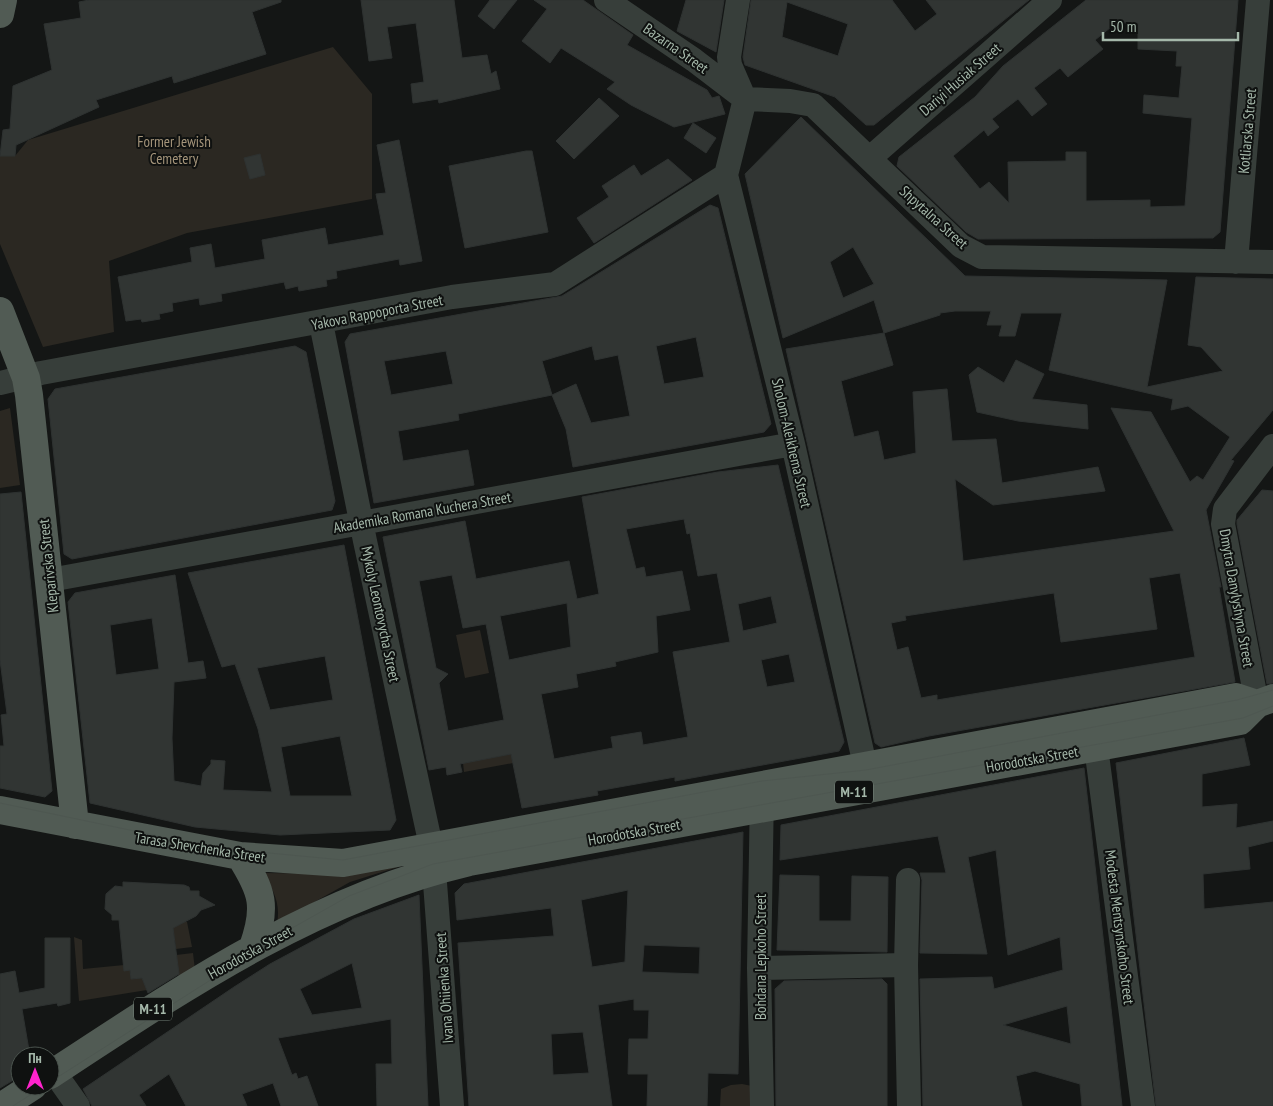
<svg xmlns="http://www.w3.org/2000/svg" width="1273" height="1106" font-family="'PT Sans Narrow',sans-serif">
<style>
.green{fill:#2b2822}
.building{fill:#313533;stroke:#2e3231;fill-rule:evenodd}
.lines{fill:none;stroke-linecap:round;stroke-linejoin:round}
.minor{stroke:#373e3a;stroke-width:24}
.major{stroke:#515b54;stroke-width:28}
.tram{stroke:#4e5751;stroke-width:1}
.labels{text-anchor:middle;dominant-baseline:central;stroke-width:4;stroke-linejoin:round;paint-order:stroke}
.shield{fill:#0f1110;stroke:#78867c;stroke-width:1}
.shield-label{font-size:14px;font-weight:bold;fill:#a5b8aa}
.street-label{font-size:15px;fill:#a5b8aa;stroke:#0f1110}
.park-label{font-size:15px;fill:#a4947a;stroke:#0f1110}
</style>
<rect width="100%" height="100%" fill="#141615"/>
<!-- green -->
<path class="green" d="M333 47 372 94V199L187 233 109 261 114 332 43 347 0 244V156H15L28 140Z
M10 408 20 485 0 488V411Z
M480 630 489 673 465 678 456 635Z
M511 754 513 763 464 772 463 763Z
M411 863 350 882 277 923C281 904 273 888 262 873L347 874Z
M172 922H187L192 947 176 949Z
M74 937 82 940 83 969 124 965 130 970 131 979 142 978 147 990 79 1001Z
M193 953 195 970 179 980 176 955Z
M742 1084 752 1086 758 1106H720L721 1089 731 1085Z"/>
<!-- building -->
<path class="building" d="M89 0H281V2L252 12 266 54 174 83 172 76 96 100 99 107 16 145 15 156H0L3 130 10 129 13 86 52 70 44 24 81 18 79 2Z
M361 0H454L462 58 487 55 491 74 496 71 500 89 439 103 438 99 413 103 411 84 424 82 416 23 387 27 392 58 369 61Z
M490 0H517L494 29 478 16Z
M534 0H583L633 35 627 45 707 90 712 98 719 96 725 114 674 127 631 105 607 89 615 82 561 48 550 63 522 41 547 9Z
M686 0H724L716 52 677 31Z
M751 0H892L915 31 937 14 926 0H1029L874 125H866L835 97 745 65 743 57ZM787 2 848 24 838 56 782 37Z
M1086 0H1238L1220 232 1213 238 978 239 966 232 897 166 899 157 975 97 1003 66ZM1116 23H1138V49L1177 51 1176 66H1182L1179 98 1144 95 1143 113 1192 118 1185 206 1150 207V200L1086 201V152H1066V161L1008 162 1009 203 989 182 980 189 953 156 984 130 988 136 999 127 992 119 1018 99 1032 116 1047 104 1034 88 1060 68 1068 77 1103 49 1095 40Z
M599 98 619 116 574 159 556 141Z
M801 117 965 276 1167 280 1147 387 1223 371 1201 347 1188 345 1196 277 1273 279V410L1231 460 1234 461 1206 510 1221 587H1219L1235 682 929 736 881 747 875 743 786 349 884 333 874 300 783 338 745 174ZM853 247 874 284 843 298 830 262ZM955 311H991L987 325H1002L999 336H1015L1021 313H1062L1049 370 1173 399 1171 410 1188 406 1230 437 1203 480 1197 476 1190 482 1151 412 1111 408 1174 531 963 561 955 479 993 505 1105 491 1098 467 1002 483 996 439 952 441 947 389 913 392 916 453 884 460 878 431 854 437 841 381 893 365 884 333 940 315V313ZM1180 573 1195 657 937 700V695L921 698 908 647 897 650 891 623 906 620 905 616 1054 593 1061 642 1157 629 1149 578Z
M693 123 716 138 706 153 684 138Z
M399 140 422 261 400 265 399 259 336 271 337 278 326 280 327 286 299 291 298 286 286 289 284 282 221 294 222 301 200 305 199 298 172 303 173 311 159 314 160 319 142 322 141 319 126 321 118 277 192 262 190 248 211 244 215 268 265 259 262 240 325 228 328 245 384 235 376 194 386 193 377 145Z
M526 151H532L548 232 465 248 449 166Z
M260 154 265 175 250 179 244 158Z
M668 159 692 180 594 243 577 218 609 197 602 186 634 165 641 176Z
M710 205 718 208 771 424 764 432 573 467 566 429 552 395 458 414 459 420 398 431 403 461 468 450 474 485 374 503 345 342 350 334 562 296ZM696 337 704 377 664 384 656 346ZM592 346 595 360 618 355 630 416 591 423 576 384 552 395 542 361ZM446 351 453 384 391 395 384 361Z
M295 346 306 352 335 501 332 510 72 559 64 554 48 399 55 389Z
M1016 360 1044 374 1032 399 1087 405 1088 429 1018 421 977 412 969 375 978 367 1004 383Z
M778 465 844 742 839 751 675 781V777L597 791 598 795 522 808 511 754 460 764 462 772 447 775 446 767 429 770 383 537 465 521 476 579 569 561 577 599 599 594 582 497 718 472ZM684 519 687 534 690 533 698 576 717 573 730 642 673 652 688 737 643 745 641 732 611 737 613 748 554 759 541 694 578 687 576 674 616 666 615 662 658 652 656 616 690 610 682 571 646 577 644 567 636 569 626 529ZM452 575 463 628 486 624 504 720 448 731 439 683 448 674 436 668 419 581ZM771 596 777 623 743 631 738 604ZM567 603 571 647 509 660 500 616ZM789 654 795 682 767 687 761 660Z
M1262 490 1273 491V683L1267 684 1237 524V520Z
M21 492 52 791 45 797 0 788V746H4L1 715 7 714 0 660V494Z
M344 545 396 820 390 830 280 835 195 827 90 803 68 602 75 593 175 575 188 663 203 661 206 678 174 682 172 738 174 781 201 786 203 773 211 764V760L225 761 223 790 272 792 258 729 235 664 222 667 188 573ZM152 618 159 669 116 675 110 625ZM325 656 333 700 270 710 257 668ZM340 736 352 796H290L281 747Z
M1244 738 1250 765 1202 774V807L1237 804 1236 828 1273 821V841L1248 847 1250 869 1203 874 1204 909 1273 902V1106H1156L1116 763Z
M1084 768 1122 1106H1082L1080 1084 1035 1071 1016 1076 1022 1106H923L920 979 992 977 994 989 1063 970 1060 937 1008 955 996 850 968 857 987 954 920 953 922 880 920 873H946L938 836 780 860 781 825ZM1067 1006 1071 1044 1003 1025Z
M743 832 738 1074 708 1073 707 1106H647L648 1074H628L629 1039H648L649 1010H634V999L598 1005 612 1106H469L458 943 554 936 551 908 457 920 455 893 464 884ZM628 890 625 962 592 967 581 900ZM644 945 700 947 699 974 642 972ZM583 1032 589 1073 553 1075 551 1034Z
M780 875 819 876V921H851L852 876 888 877 887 952 777 950Z
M123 882 184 885 189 887 190 891H199V896L215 905 201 910 196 916 173 928 179 974 148 993 142 978 131 979 130 970 124 971 119 920H112V915L105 909 106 894 115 886 123 887Z
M419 895 428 1106H377L376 1064H392L391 1019 278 1038 292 1075 296 1073 298 1079 307 1076 318 1106H281L273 1083 242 1094 247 1106H186L169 1074 139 1095 146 1106H92L83 1089 234 987 270 964 354 919ZM352 963 362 1008 312 1015 300 989Z
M45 938H70V1003L58 1006 57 1003 22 1009 30 1056H20V1076L0 1088V974L15 971 19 993 45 988Z
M882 979 887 984V1106H776L775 989 784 981Z"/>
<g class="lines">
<!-- minor -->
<path class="minor" d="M606 0 694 60 745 99
M738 0 729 57 730 65 743 95
M745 99 726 175 793 444 869 783
M745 99 790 101 813 105 961 246 982 257 1273 262
M870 158 1050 0
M1236 262 1258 0
M321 323 365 541 431 846
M0 383 41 373 452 297 555 284 726 175
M50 580 793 444
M1257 704 1223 524 1225 509 1273 446
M1096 747 1143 1106
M434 870 452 1106
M908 880 906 965 909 1106
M759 968 906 965
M54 1072 78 1106
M762 1106 759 968 762 792"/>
<!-- major -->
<path class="major" d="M0 14 3 0
M0 311 26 378 29 395 75 825
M0 810 240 856 343 863 1236 697 1257 704
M240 856C263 892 267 907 253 947
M50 1075C181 989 315 898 469 862L1240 721 1257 704 1273 698
M2 1106 33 1086"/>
<!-- tram -->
<path class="tram" d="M0 803 216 848 343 860 762 781 866 770 1237 700 1273 690
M50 1082 294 927 349 896 433 864 1243 718 1273 706
M13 1106 44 1086"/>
</g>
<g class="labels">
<!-- shield labels -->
<g class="shield">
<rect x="835" y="780.5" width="38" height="23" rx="4"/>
<rect x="134" y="997.5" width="38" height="23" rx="4"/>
</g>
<g class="shield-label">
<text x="854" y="792">М-11</text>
<text x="153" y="1009">М-11</text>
</g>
<!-- street labels -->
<g class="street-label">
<text transform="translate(676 48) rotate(35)">Bazarna Street</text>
<text transform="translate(960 79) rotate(-41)">Dariyi Husiak Street</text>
<text transform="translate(1247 131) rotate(-85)">Kotliarska Street</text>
<text transform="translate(934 217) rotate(42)">Shpytalna Street</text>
<text transform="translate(377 312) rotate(-11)">Yakova Rappoporta Street</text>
<text transform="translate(792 443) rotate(77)">Sholom-Aleikhema Street</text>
<text transform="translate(422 512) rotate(-10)">Akademika Romana Kuchera Street</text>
<text transform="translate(48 566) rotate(-96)">Kleparivska Street</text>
<text transform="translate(1237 598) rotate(80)">Dmytra Danylyshyna Street</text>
<text transform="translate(381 614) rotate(78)">Mykoly Leontovycha Street</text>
<text transform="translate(1032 759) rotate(-10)">Horodotska Street</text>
<text transform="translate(634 832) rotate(-10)">Horodotska Street</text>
<text transform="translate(200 847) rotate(9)">Tarasa Shevchenka Street</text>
<text transform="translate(1120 927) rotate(83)">Modesta Mentsynskoho Street</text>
<text transform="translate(250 952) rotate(-29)">Horodotska Street</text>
<text transform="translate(760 957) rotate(-90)">Bohdana Lepkoho Street</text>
<text transform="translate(444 988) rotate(-94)">Ivana Ohiienka Street</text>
</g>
<!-- park labels -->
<g class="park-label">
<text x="174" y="141">Former Jewish<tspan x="174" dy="17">Cemetery</tspan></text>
</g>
</g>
<!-- north arrow -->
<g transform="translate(35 1071)"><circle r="24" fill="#0f1110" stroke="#4b544e"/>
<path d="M0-4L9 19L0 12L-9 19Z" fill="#ff23cd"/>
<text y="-8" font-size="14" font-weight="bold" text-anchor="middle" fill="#a5b8aa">Пн</text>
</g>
<!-- scale -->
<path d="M1103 32v8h135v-8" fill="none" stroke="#a5b8aa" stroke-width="2.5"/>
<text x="1110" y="32" font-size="15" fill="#a5b8aa" stroke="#0f1110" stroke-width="4" paint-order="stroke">50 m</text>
</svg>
